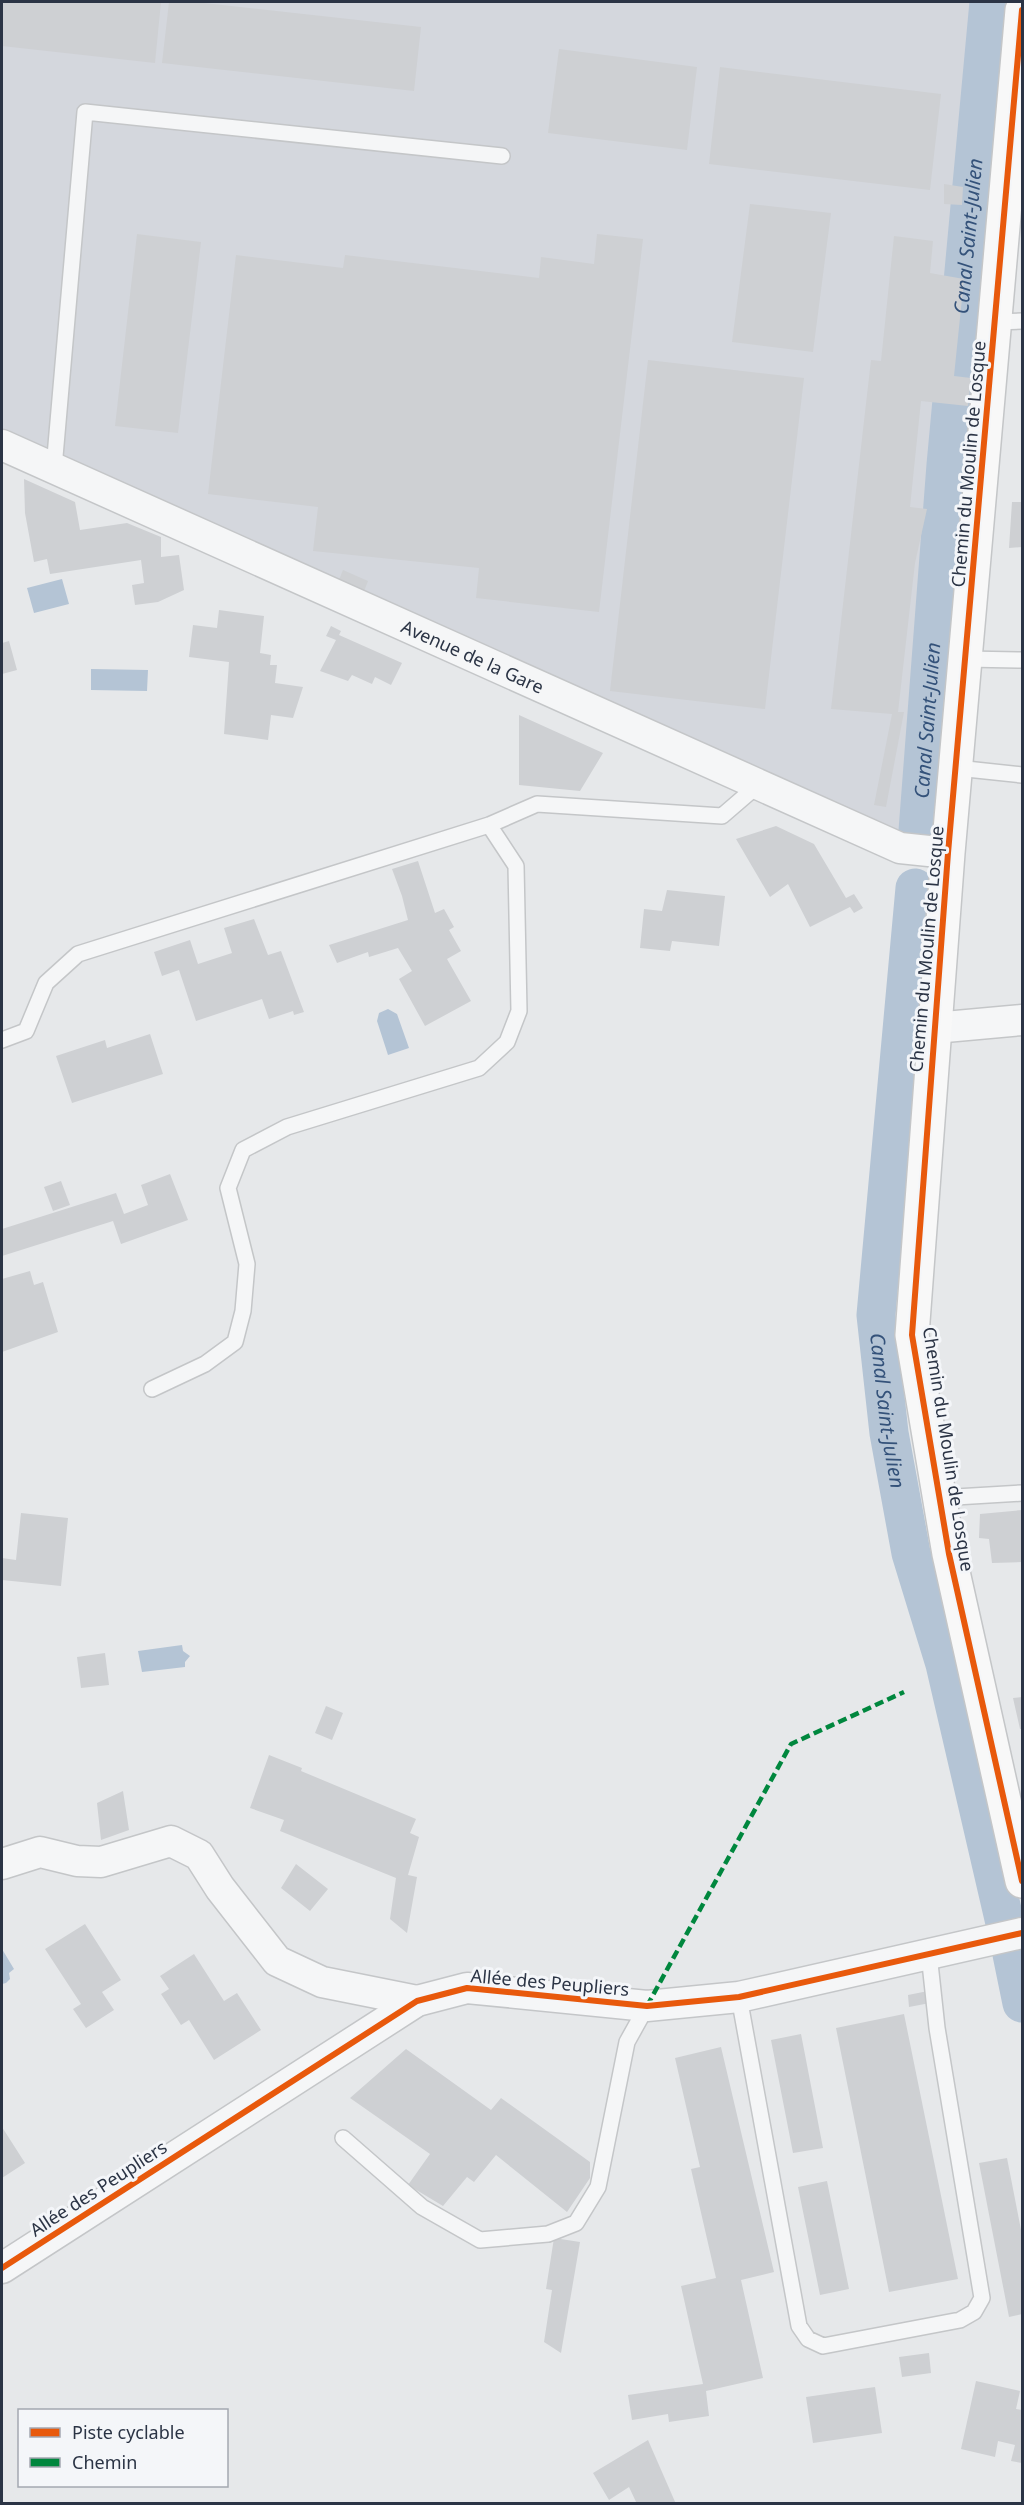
<svg xmlns="http://www.w3.org/2000/svg" width="1024" height="2505" font-family="'Noto Sans',sans-serif">
<style>
.built{fill:#d4d7dd}
.water{fill:#b4c4d5}
.lines{fill:none;stroke-linecap:round;stroke-linejoin:round}
.canal{stroke:#b4c4d5;stroke-width:39}
.building{fill:#ced0d3}
.lane-casing{stroke:#c4c6c8;stroke-width:18}
.street-casing{stroke:#c4c6c8;stroke-width:33}
.secondary-casing{stroke:#c4c6c8;stroke-width:36}
.lane{stroke:#f5f6f7;stroke-width:15}
.street{stroke:#f5f6f7;stroke-width:30}
.secondary{stroke:#f8f8f8;stroke-width:33}
.quiet{stroke:#00873e;stroke-width:4.5;stroke-dasharray:9 4.5;stroke-linecap:butt}
.cycleway-casing{stroke:#f4f6f9;stroke-width:10}
.cycleway{stroke:#e8590c;stroke-width:6}
.labels{text-anchor:middle;dominant-baseline:central;stroke-width:6;stroke-linejoin:round;paint-order:stroke}
.street-label{font-size:18px;fill:#2b3445;stroke:#f4f6f9}
.water-label{font-size:20px;font-style:italic;fill:#34527a;stroke:#f4f6f9}
</style>
<rect width="100%" height="100%" fill="#e6e8ea"/>
<!-- built -->
<path class="built" d="M2 2H975L903 832 584 692 2 429Z"/>
<!-- water -->
<path class="water" d="M62 579 69 604 34 613 27 588Z
M91 669 148 670 147 691 91 690Z
M388 1009 397 1014 409 1048 388 1055 377 1021 379 1013Z
M182 1645 183 1651 190 1656 185 1662V1667L142 1672 138 1651Z
M2 1949 14 1969 9 1973 10 1979 6 1983 2 1984Z"/>
<g class="lines">
<!-- canal -->
<g class="canal">
<path id="s1" d="M918 831 946 465 989 2"/>
<path id="s2" d="M915 888 876 1315 889 1433 911 1553 945 1664 1005 1923"/>
<path d="M1012 1954 1022 2003"/>
</g>
</g>
<!-- building -->
<path class="building" d="M2 2H161L155 63 2 46Z
M169 2H195L421 27 414 91 162 63Z
M559 49 697 67 687 150 548 133Z
M720 67 941 94 930 190 709 164Z
M944 184 963 187 962 205 944 204Z
M750 204 831 213 813 352 732 342Z
M137 234 201 242 178 433 115 426Z
M597 234 643 239 599 612 476 598 479 568 313 551 318 507 208 494 236 255 343 268 345 255 539 278 541 257 594 264Z
M894 236 933 241 930 273 964 279 954 376 971 378 968 406 921 401 910 507 927 509 915 563 898 712H904L886 807 874 805 892 714 831 709 871 360 881 361Z
M648 360 804 378 765 709 610 691Z
M24 479 75 502 80 530 127 523 161 537V557L179 555 184 590 158 602 135 605 132 585 144 583 141 560 50 574 47 559 34 562 25 513Z
M1012 502H1022V547L1009 548Z
M343 570 368 581 364 591 339 580Z
M219 610 264 616 260 653 271 655 270 665H277L275 683 303 687 293 718 271 715 268 740 224 734 229 662 189 657 193 625 217 628Z
M331 626 341 631 339 635 402 663 391 685 375 677 372 684 352 675 348 681 320 671 336 640 326 636Z
M9 641 17 670 2 674V643Z
M519 715 603 753 580 791 519 785Z
M776 826 814 844 846 898 854 894 863 908 854 913 850 907 810 927 788 884 770 897 736 839Z
M418 861 435 913 444 909 454 927 449 930 461 951 447 959 471 1001 425 1026 399 979 412 971 398 948 369 957 368 952 337 963 329 945 408 920 402 896 392 869Z
M667 890 725 896 719 946 672 941 670 951 640 948 644 909 662 911Z
M254 919 268 955 281 951 304 1012 294 1015 293 1011 269 1019 262 999 196 1021 179 970 162 976 154 952 190 940 198 964 232 953 224 928Z
M150 1034 163 1074 72 1103 56 1056 105 1040 107 1048Z
M170 1174 188 1220 121 1244 113 1221 2 1256V1229L116 1193 124 1214 148 1205 141 1185Z
M61 1181 70 1205 53 1211 44 1187Z
M30 1271 34 1285 43 1282 58 1332 2 1352V1279Z
M1022 1510V1562L992 1563 989 1539 979 1538 980 1514Z
M21 1513 68 1518 61 1586 2 1580V1558L16 1560Z
M105 1653 109 1685 81 1688 77 1657Z
M1022 1697V1729H1020L1013 1698Z
M326 1706 343 1713 332 1740 315 1733Z
M269 1755 302 1768 301 1771 416 1819 410 1833 419 1837 408 1875 417 1877 407 1933 390 1919 396 1878 280 1831 284 1820 250 1808Z
M123 1791 129 1830 101 1840 97 1803Z
M296 1864 328 1889 310 1911 281 1888Z
M85 1924 121 1980 102 1992 114 2010 86 2028 73 2009 81 2004 45 1949Z
M194 1954 224 2001 237 1993 261 2030 214 2060 189 2020 181 2025 161 1994 169 1989 160 1976Z
M928 1991 930 2003 909 2007 908 1995Z
M904 2014 958 2279 889 2292 836 2028Z
M801 2034 823 2148 793 2153 771 2040Z
M721 2047 774 2272 741 2280 763 2378 706 2391 709 2416 669 2422 668 2414 632 2420 628 2395 703 2384 681 2286 716 2278 691 2169 700 2167 675 2058Z
M406 2049 491 2110 501 2098 590 2162V2178L567 2212 496 2155 474 2182 467 2177 443 2206 408 2185 430 2154 350 2098Z
M2 2127 25 2163 2 2178Z
M1007 2158 1022 2235V2314L1009 2317 979 2163Z
M827 2181 849 2289 820 2295 798 2187Z
M554 2238 580 2242 561 2353 544 2342 552 2290 546 2289Z
M929 2353 931 2373 902 2377 899 2357Z
M976 2381 1020 2391 1016 2409 1022 2410V2463L1011 2461 1015 2445 998 2441 995 2457 961 2449Z
M875 2387 882 2433 813 2443 806 2397Z
M648 2440 676 2504H637L629 2487 609 2500 593 2473Z"/>
<g class="lines">
<defs>
<path id="lane" d="M995 322 1022 321
M54 468 85 112 502 156
M966 659 1022 660
M957 768 1022 775
M2 1040 26 1031 46 983 78 954 489 825 537 804 722 816 758 785
M152 1389 205 1364 235 1342 243 1311 247 1264 228 1188 243 1150 287 1127 479 1068 507 1042 519 1011 516 866 489 825
M939 1498 1022 1493
M739 1997 799 2326 808 2339 823 2346 960 2320 974 2312 982 2298 937 2028 929 1954
M343 2138 422 2207 480 2240 548 2234 576 2223 598 2187 627 2042 647 2006"/>
<g id="street">
<path id="s3" d="M2 445 900 848 948 853"/>
<path d="M934 1028 1022 1020"/>
<path d="M2 1864 40 1852 77 1861 101 1862 171 1841 199 1855 220 1888 277 1961 322 1982 417 2001"/>
<path d="M2 2268 417 2001 467 1988 647 2006 739 1997 1022 1933"/>
</g>
<path id="secondary" d="M1022 10 948 853 912 1335 949 1554 1022 1881"/>
</defs>
<!-- lane casing -->
<use href="#lane" class="lane-casing"/>
<!-- street casing -->
<use href="#street" class="street-casing"/>
<!-- secondary casing -->
<use href="#secondary" class="secondary-casing"/>
<!-- lane -->
<use href="#lane" class="lane"/>
<!-- street -->
<use href="#street" class="street"/>
<!-- secondary -->
<use href="#secondary" class="secondary"/>
<!-- quiet -->
<path class="quiet" d="M647 2006 791 1744 904 1692"/>
<defs>
<path id="cycleway" d="M1022 10 948 853 912 1335 949 1554 1022 1881
M2 2268 417 2001 467 1988 647 2006 739 1997 1022 1933"/>
</defs>
<!-- cycleway casing -->
<use href="#cycleway" class="cycleway-casing"/>
<!-- cycleway -->
<use href="#cycleway" class="cycleway"/>
</g>
<g class="labels">
<!-- street labels -->
<g class="street-label">
<text transform="translate(968 464) rotate(-85)">Chemin du Moulin de Losque</text>
<text stroke="none"><textPath href="#s3" startOffset="516">Avenue de la Gare</textPath></text>
<text transform="translate(926 949) rotate(-85)">Chemin du Moulin de Losque</text>
<text transform="translate(949 1449) rotate(81)">Chemin du Moulin de Losque</text>
<text transform="translate(550 1982) rotate(5)">Allée des Peupliers</text>
<text transform="translate(98 2188) rotate(-33)">Allée des Peupliers</text>
</g>
<!-- water labels -->
<g class="water-label">
<text stroke="none"><textPath href="#s1" startOffset="597">Canal Saint-Julien</textPath></text>
<text stroke="none"><textPath href="#s1" startOffset="111">Canal Saint-Julien</textPath></text>
<text stroke="none"><textPath href="#s2" startOffset="525">Canal Saint-Julien</textPath></text>
</g>
</g>
<!-- border -->
<rect width="1024" height="2505" fill="none" stroke="#2b3445" stroke-width="6"/>
<!-- legend -->
<rect x="18" y="2409" width="210" height="78" fill="#f4f6f9" stroke="#a4a8b1" stroke-width="1.5"/>
<rect x="30" y="2428" width="30" height="9" fill="#e8590c" stroke="#a4a8b1" stroke-width="1.5"/>
<text x="72" y="2439" font-size="18" fill="#2b3445">Piste cyclable</text>
<rect x="30" y="2458" width="30" height="9" fill="#00873e" stroke="#a4a8b1" stroke-width="1.5"/>
<text x="72" y="2469" font-size="18" fill="#2b3445">Chemin</text>
</svg>
